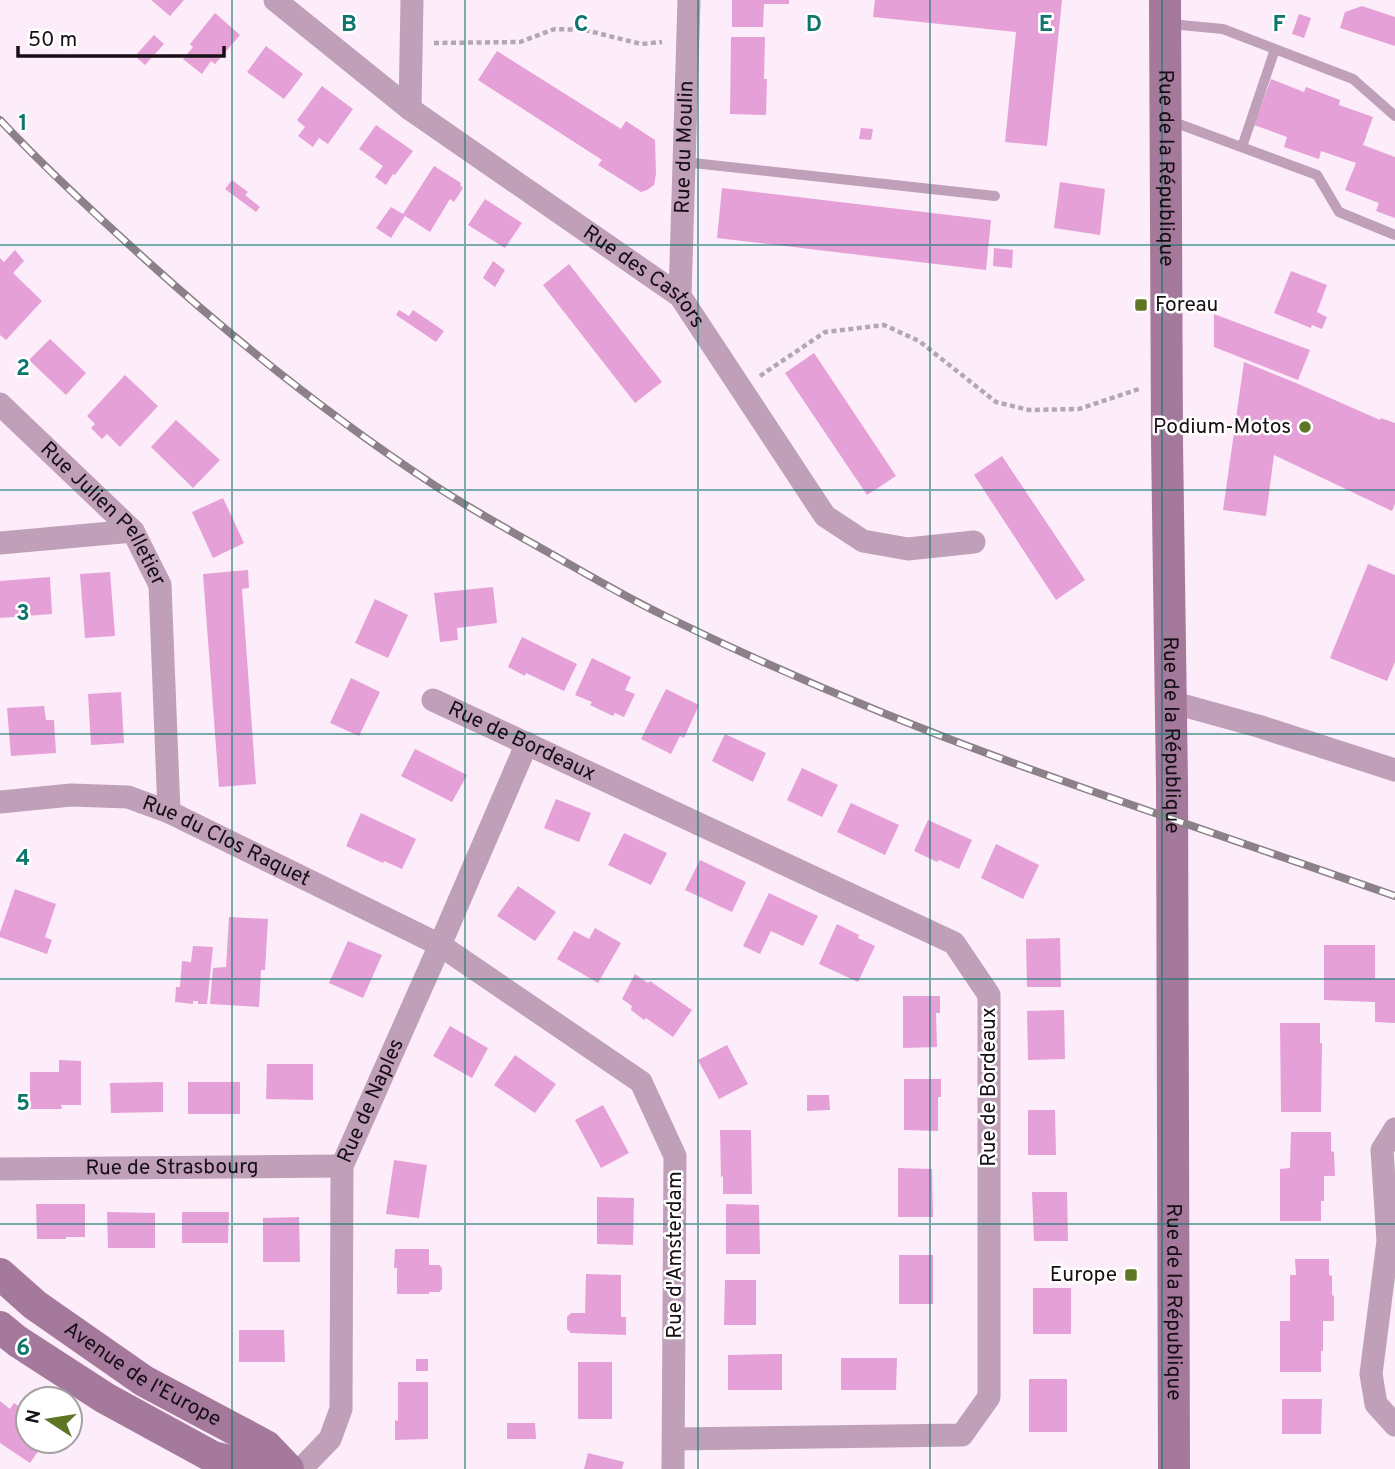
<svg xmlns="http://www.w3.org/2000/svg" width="1395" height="1469" font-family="Overpass,sans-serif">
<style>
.building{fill:#e5a0d7}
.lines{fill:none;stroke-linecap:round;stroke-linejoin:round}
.path{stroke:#b5a7b2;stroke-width:4.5;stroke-dasharray:5 3.5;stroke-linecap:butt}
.lane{stroke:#bfa0b8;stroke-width:10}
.street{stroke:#bfa0b8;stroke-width:23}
.secondary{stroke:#a5799c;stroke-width:32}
.rail-casing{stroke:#8c8089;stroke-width:8}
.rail{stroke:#fff;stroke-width:5;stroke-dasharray:16;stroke-linecap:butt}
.grid{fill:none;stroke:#0f766e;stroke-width:2;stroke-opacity:0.55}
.poi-dot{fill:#5f7526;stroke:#fff;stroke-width:2.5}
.labels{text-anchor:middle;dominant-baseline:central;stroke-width:5;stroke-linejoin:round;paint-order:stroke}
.street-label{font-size:21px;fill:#170f15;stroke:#fff}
.poi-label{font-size:21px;fill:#170f15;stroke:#fff;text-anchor:end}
.grid-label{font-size:23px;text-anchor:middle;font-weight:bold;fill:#0f766e;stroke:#fff;stroke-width:5;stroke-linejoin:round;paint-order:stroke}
</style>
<rect width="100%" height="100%" fill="#fdecf9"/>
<!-- building -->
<path class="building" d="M151 0H184L170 16Z
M732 0H789V4H764L763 27H732Z
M875 0H1062L1047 146 1005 142 1016 32 873 17Z
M1362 6 1395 17V46L1340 28 1345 12Z
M215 13 240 35 215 64 211 61 202 74 183 59 193 47 190 44Z
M1299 14 1311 18 1304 38 1292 34Z
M154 35 164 44 145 65 135 56Z
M731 37H765L764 79H767L766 115 730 114Z
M266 46 303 74 284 99 247 72Z
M497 51 621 129 626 121 655 140 656 174 654 185 647 190 641 192 598 165 602 160 478 80Z
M1271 79 1304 92 1306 87 1340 100 1339 105 1373 117 1363 145 1395 157V218L1376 211 1379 203 1345 190 1356 163 1321 151 1319 159 1284 147 1287 137 1254 125Z
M322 86 353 109 328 144 319 138 313 147 298 136 305 127 297 120Z
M376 125 413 151 395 175 393 174 386 185 375 177 383 166 359 149Z
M861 128 873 129 871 140 859 139Z
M434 166 461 183 460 185 463 188 454 202 450 199 430 232 405 216 391 238 376 228 391 207 403 214Z
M232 180 248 192 245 195 260 207 256 212 225 189Z
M1060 182 1105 189 1100 235 1054 228Z
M722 188 991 220 986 270 717 238Z
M485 199 522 223 505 248 468 225Z
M994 248 1013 250 1012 268 993 266Z
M15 250 24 261 13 273 42 301 6 340 0 335V258L4 262Z
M493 261 505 270 495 287 483 278Z
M569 264 662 382 635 403 543 285Z
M1291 271 1327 285 1317 312 1327 317 1322 329 1312 325 1311 328 1274 313Z
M399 310 409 316 413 310 444 331 436 342 396 315Z
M1214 314 1310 350 1298 380 1214 347Z
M50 339 86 373 66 395 29 360Z
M814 353 896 476 867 495 785 373Z
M1244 362 1296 383 1380 420 1381 418 1395 423V504L1392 511 1274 455 1266 516 1223 510Z
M125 375 158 406 120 447 107 434 102 439 91 428 95 424 87 416Z
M176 420 220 460 193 488 151 447Z
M1002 456 1085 580 1056 600 974 475Z
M223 498 244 543 213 558 192 512Z
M1368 564 1395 575V662L1387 681 1330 658Z
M248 570 249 588 242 589 256 784 219 787 203 574Z
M110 572 115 636 85 638 80 574Z
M50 577 52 614 0 618V581Z
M493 587 497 623 457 628 458 640 440 642 434 593Z
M375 599 408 615 388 658 355 643Z
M522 637 577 664 564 691 526 673 525 676 508 667Z
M592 658 631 677 625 690 635 694 624 717 615 713 613 716 590 705 592 702 575 695Z
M351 678 380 692 359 736 330 723Z
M666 689 699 705 684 738 680 736 671 754 641 739Z
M121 692 124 743 91 745 88 694Z
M44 706 46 720H54L56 753 11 756 7 708Z
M725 734 766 753 753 782 712 761Z
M415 749 467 775 452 802 401 776Z
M802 768 838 785 822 817 787 800Z
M556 799 591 813 579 842 544 828Z
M851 803 899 825 885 855 837 832Z
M361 813 416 839 402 869 384 861 383 863 346 846Z
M928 820 972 840 959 869 939 860 937 862 914 851Z
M624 833 667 853 651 885 608 865Z
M996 844 1039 865 1023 899 981 878Z
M700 860 746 882 732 912 685 890Z
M518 886 556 912 535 941 497 916Z
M15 889 56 904 45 937 52 940 47 954 0 937V932Z
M769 893 818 916 803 946 771 931 760 954 743 946Z
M229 917 268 919 265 970H261L259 1007 210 1004 213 968 226 967Z
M837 924 859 935 858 938 875 946 858 982 819 964Z
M595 928 621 943 598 983 557 959 574 931 589 939Z
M1060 938 1061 987H1027L1026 939Z
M348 941 382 955 363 998 329 983Z
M1324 945H1375V979H1395V1023L1375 1022V1002L1324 1000Z
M193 946 213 947 207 1004H198V1001H193V1004L175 1002 176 987H180L182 961 191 962Z
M635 974 648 983 650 981 692 1010 673 1037 646 1018 644 1020 631 1010 632 1006 622 999Z
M903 996H940V1013H936L937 1047 903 1048Z
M1064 1010 1065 1059 1028 1060 1027 1011Z
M1280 1023H1320V1043H1322L1321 1112H1281Z
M450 1026 488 1048 472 1078 433 1056Z
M727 1045 748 1084 719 1099 698 1060Z
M515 1055 556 1084 535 1113 494 1085Z
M59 1060 81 1061V1105H61L62 1109H30V1072H59Z
M267 1064H313V1100L266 1099Z
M904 1079H941V1097H938V1131L904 1130Z
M163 1082V1112L111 1113 110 1083Z
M188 1082H240V1114H188Z
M807 1095H829L830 1110 807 1111Z
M603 1105 629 1153 601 1168 575 1120Z
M1028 1110H1055L1056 1155H1028Z
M720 1130H751L752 1194H723V1176L721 1177Z
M1291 1132H1331V1151L1334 1152 1335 1176H1324V1201H1321V1221H1280V1169L1290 1168Z
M394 1160 427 1165 419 1218 386 1214Z
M898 1168 932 1169 933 1217H898Z
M1032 1192H1067L1068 1241H1034Z
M597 1197 634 1198 633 1245 597 1244Z
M36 1204H85V1237H66V1239H37Z
M726 1204 759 1205 760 1254H726Z
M107 1212 155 1213V1248H108Z
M182 1212H229L228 1243H182Z
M299 1217 300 1262H263V1218Z
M395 1249H429V1265H439L442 1268V1289L439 1292H429V1294H397V1268H394Z
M899 1255H933V1304H899Z
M1295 1259H1329V1275L1332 1276V1295L1334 1296V1321H1323V1351H1321V1372H1280V1321H1290V1275H1296Z
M586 1274 621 1275V1317H626V1335L571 1333 567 1329V1317L571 1313H585Z
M725 1280H756V1325H724Z
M1033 1288H1071V1334H1033Z
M239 1330H284L285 1362H239Z
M782 1354V1390H728V1355Z
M841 1358H897L896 1390H841Z
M416 1359H428V1371H416Z
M578 1362H612V1419H578Z
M1029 1379H1067V1432H1029Z
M398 1382H428V1439L395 1440V1420L398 1421Z
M1282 1399H1322L1321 1434H1282Z
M0 1401 10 1409 14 1403 28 1413V1441H45L30 1463 0 1443Z
M507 1423H535L536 1439H507Z
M588 1453 624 1462 622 1469H584Z"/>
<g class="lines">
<!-- path -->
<path class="path" d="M434 43 520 42 555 29 585 30 641 44 662 42
M760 376 825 332 884 325 919 341 996 402 1029 410 1079 409 1139 389"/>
<!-- lane -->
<path class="lane" d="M1170 24 1223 29 1353 79 1395 116
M1168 120 1317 175 1339 212 1395 235
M1242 147 1275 49
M684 162 995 196"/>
<!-- street -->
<g class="street">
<path id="s1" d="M275 0 410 109 680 296 825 516 863 541 908 549 974 542"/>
<path d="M410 109 412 0"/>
<path id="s2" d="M680 296 689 0"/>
<path id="s3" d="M0 404 133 531 160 585 169 812"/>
<path d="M0 543 133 531"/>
<path id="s4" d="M433 700 954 943 989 995V1397L962 1435 674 1439"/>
<path d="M1171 702 1258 726 1395 770"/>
<path id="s5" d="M0 802 71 795 128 797 169 812 440 945 641 1082 675 1156 673 1469"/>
<path d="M1395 1129 1382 1150 1388 1241 1371 1374 1376 1404 1395 1425"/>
<path id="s6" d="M0 1169 342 1166"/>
<path id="s7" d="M301 1469 330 1439 341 1409 342 1166 440 945 527 743"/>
</g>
<!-- secondary -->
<g class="secondary">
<path id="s8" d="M1165 0 1167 442 1172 784 1174 1469"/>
<path id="s9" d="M0 1274 35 1305 144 1381 266 1446 288 1469"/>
<path d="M0 1327 17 1341 105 1398 213 1457 265 1469"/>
</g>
<defs>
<path id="rail" d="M0 120C46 169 96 215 146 260 237 342 332 418 434 485 475 512 518 535 560 559 595 579 631 600 667 617 784 674 905 724 1027 768 1149 812 1272 853 1395 896"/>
</defs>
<!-- rail casing -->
<use href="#rail" class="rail-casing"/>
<!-- rail -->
<use href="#rail" class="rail"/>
</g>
<!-- grid -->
<path class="grid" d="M232 0V1469M465 0V1469M698 0V1469M930 0V1469M1162 0V1469M0 245H1395M0 490H1395M0 734H1395M0 979H1395M0 1224H1395"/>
<!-- markers -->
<g class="poi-dot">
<rect x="1134" y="298" width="14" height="14" rx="3.5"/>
<circle cx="1305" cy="427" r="7"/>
<rect x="1124" y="1268" width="14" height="14" rx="3.5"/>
</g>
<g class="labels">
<!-- street labels -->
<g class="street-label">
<text stroke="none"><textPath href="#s2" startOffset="149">Rue du Moulin</textPath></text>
<text stroke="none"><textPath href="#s8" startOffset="168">Rue de la République</textPath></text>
<text stroke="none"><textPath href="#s1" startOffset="462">Rue des Castors</textPath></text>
<text stroke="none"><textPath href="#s3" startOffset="152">Rue Julien Pelletier</textPath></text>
<text stroke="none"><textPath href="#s8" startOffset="735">Rue de la République</textPath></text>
<text stroke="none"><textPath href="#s4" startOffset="98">Rue de Bordeaux</textPath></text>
<text stroke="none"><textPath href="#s5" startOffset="236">Rue du Clos Raquet</textPath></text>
<text transform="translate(989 1087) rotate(-90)">Rue de Bordeaux</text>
<text stroke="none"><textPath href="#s7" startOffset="388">Rue de Naples</textPath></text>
<text stroke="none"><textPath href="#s6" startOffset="172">Rue de Strasbourg</textPath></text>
<text transform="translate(675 1255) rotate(-90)">Rue d'Amsterdam</text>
<text stroke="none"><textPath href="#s8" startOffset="1302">Rue de la République</textPath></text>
<text stroke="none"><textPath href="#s9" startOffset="175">Avenue de l'Europe</textPath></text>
</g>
<!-- poi labels -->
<g class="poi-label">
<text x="1155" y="305" text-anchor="start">Foreau</text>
<text x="1291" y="427">Podium-Motos</text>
<text x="1117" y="1275">Europe</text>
</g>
</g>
<g class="grid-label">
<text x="349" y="31">B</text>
<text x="581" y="31">C</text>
<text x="814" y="31">D</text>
<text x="1046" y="31">E</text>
<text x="1279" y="31">F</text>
<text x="23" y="130">1</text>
<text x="23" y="375">2</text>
<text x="23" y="620">3</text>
<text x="23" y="865">4</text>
<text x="23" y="1110">5</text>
<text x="23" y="1355">6</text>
</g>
<!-- north arrow -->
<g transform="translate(49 1420) rotate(282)"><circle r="33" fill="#ffffff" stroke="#a29fa1" stroke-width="2"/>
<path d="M0-5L12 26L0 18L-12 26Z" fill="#5f7526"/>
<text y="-10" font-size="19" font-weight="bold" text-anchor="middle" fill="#170f15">N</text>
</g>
<!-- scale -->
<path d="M18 46v10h206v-10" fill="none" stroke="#170f15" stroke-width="3.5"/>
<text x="28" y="46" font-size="21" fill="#170f15" stroke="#ffffff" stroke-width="5" paint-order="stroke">50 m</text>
</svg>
